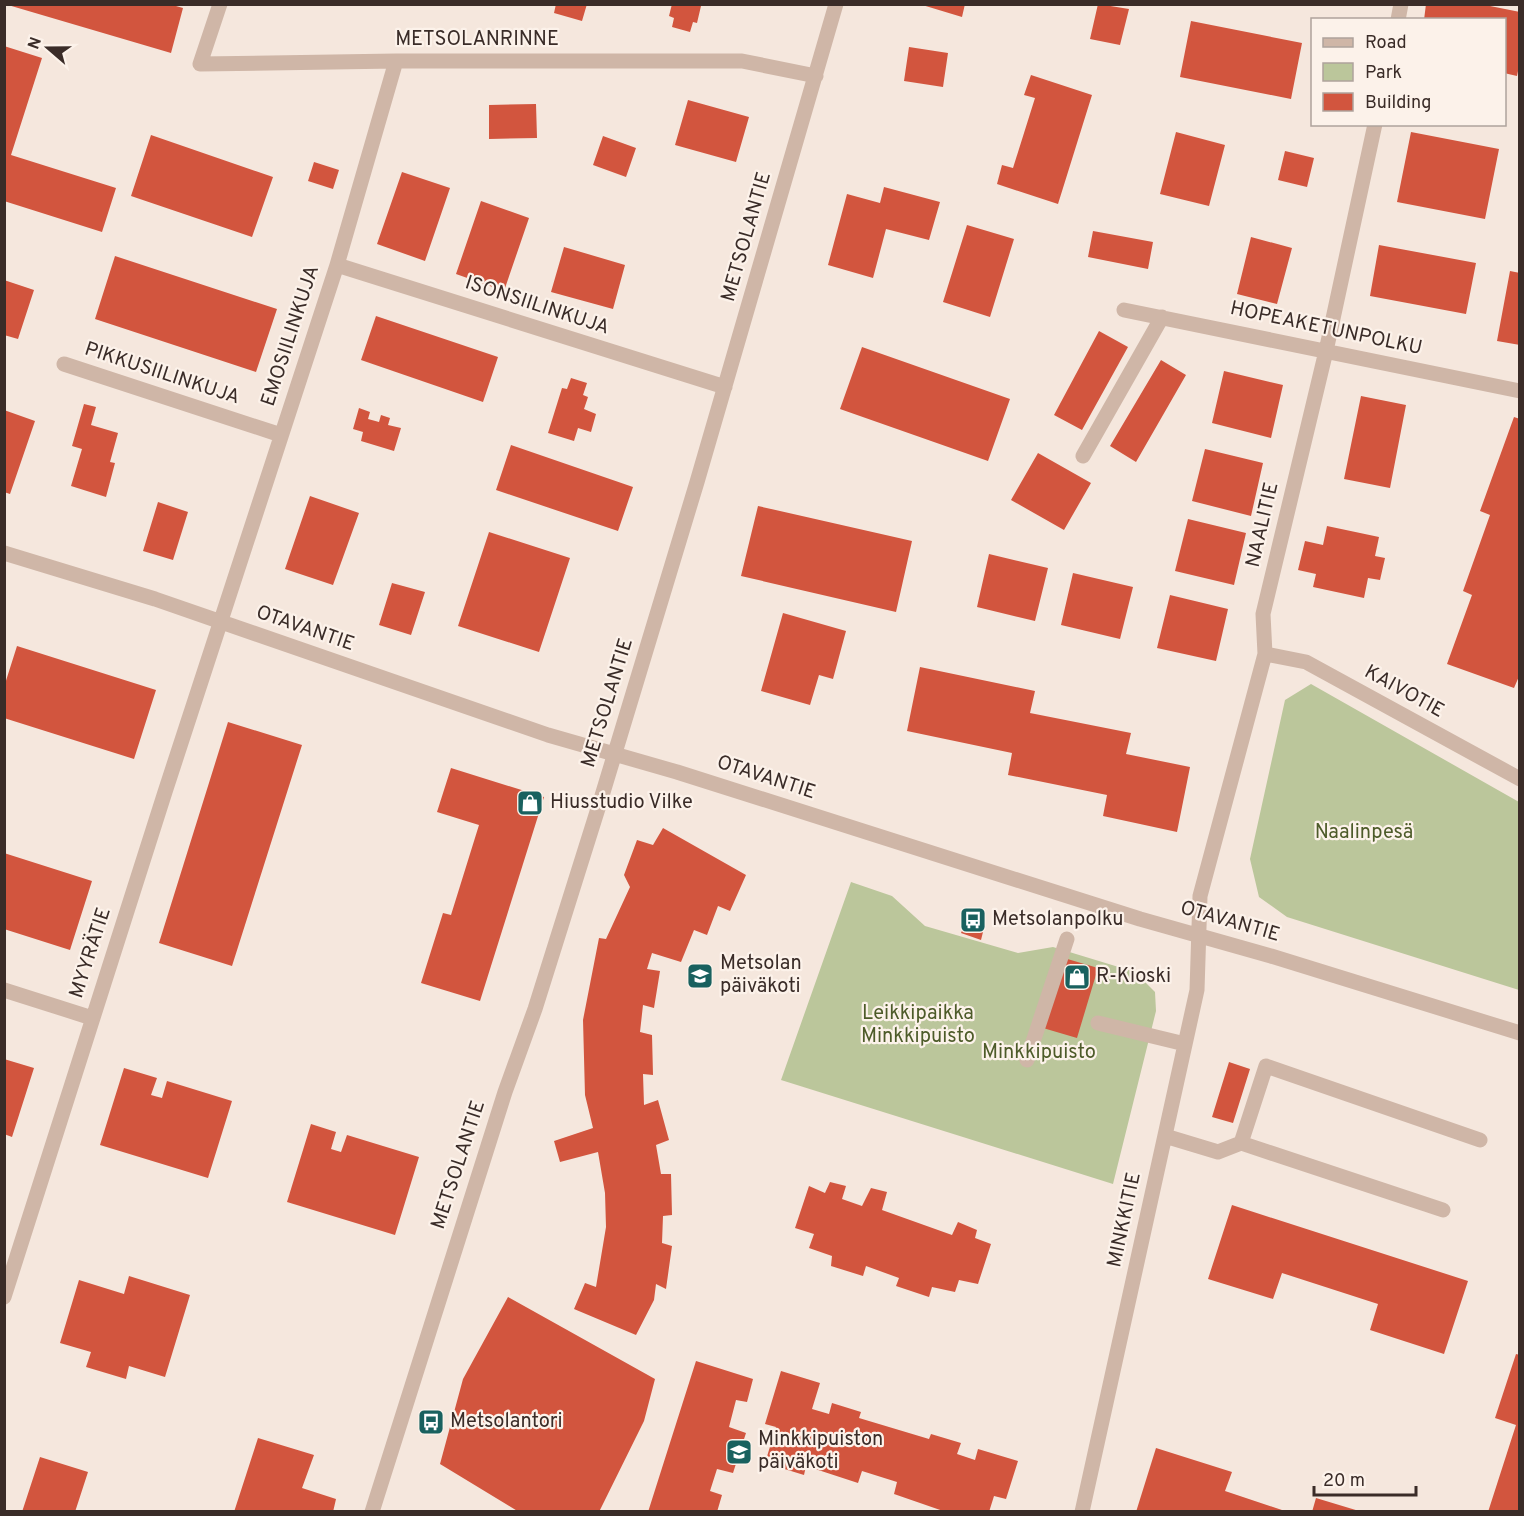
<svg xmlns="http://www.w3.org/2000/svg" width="1524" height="1516" font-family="Overpass,sans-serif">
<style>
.green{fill:#bbc69b}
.building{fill:#d2553e}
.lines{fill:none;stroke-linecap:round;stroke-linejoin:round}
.minor{stroke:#cfb6a7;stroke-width:15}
.labels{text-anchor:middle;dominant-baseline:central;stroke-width:4.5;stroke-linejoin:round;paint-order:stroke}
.street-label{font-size:20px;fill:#3a2c28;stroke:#fcf2ea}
.poi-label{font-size:20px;fill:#3a2c28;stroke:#fcf2ea;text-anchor:start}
.park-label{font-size:20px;fill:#4d5b29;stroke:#fcf2ea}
</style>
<rect width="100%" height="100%" fill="#f5e7dd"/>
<!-- green -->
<path class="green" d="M1311 684 1519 802V990L1287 917 1259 897 1250 859 1285 700Z
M851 882 892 896 925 926 1018 953 1053 947 1135 972 1155 992 1156 1011 1113 1184 781 1080Z"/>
<!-- building -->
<path class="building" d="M169 4 183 8 171 53 8 5Z
M556 4H587L582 21 554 13Z
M672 4 701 6 697 23 693 22 690 32 672 27 674 18 669 16Z
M919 4H965L962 17Z
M1098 4 1129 9 1120 45 1090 39Z
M1426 4H1480L1520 12V61L1517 76 1504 73V20H1424Z
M1191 21 1302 43 1291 99 1180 77Z
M4 46 42 58 11 155 116 188 102 232 4 201Z
M909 47 948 53 943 87 904 81Z
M1031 75 1092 95 1058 204 997 184 1002 165 1013 168 1035 98 1024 95Z
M688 100 749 117 736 162 675 145Z
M536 104 537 138 489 139V105Z
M1176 132 1225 145 1209 206 1160 194Z
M1411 132 1499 149 1485 219 1397 202Z
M151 135 273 177 252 237 131 196Z
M603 136 636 148 626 177 593 165Z
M1285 151 1314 158 1307 187 1278 180Z
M314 162 339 170 333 189 308 181Z
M402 172 450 188 425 261 377 244Z
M884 187 940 202 929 240 886 229 873 278 828 265 847 194 880 203Z
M481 201 529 218 504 291 456 274Z
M967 225 1014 239 990 317 943 302Z
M1093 231 1153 242 1148 269 1088 257Z
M1251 237 1292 248 1277 304 1237 294Z
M1379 245 1476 263 1466 314 1370 296Z
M564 247 625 265 613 309 551 292Z
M115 256 277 309 256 372 95 319Z
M1510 271 1520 273V345L1497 341Z
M4 280 34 290 18 339 4 335Z
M376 316 498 357 483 402 361 360Z
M1099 331 1128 347 1082 430 1054 415Z
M862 347 1010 399 988 461 840 409Z
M1161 360 1186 375 1136 462 1110 446Z
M1224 371 1283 385 1271 438 1212 423Z
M571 378 587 383 583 395 588 397 584 409 596 414 591 432 578 428 574 441 548 433 562 388 567 389Z
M1361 396 1406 405 1390 488 1344 479Z
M84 404 96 407 91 425 118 433 110 462 115 463 106 497 71 486 82 449 72 446Z
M359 408 370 412 368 419 379 422 381 415 390 418 388 425 401 428 394 451 361 441 363 432 353 429Z
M4 410 35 421 10 494 4 492Z
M1514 417 1520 419V674L1514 688 1447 664 1472 595 1463 591 1490 515 1480 511Z
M511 445 633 487 618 531 496 490Z
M1205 449 1263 463 1251 516 1192 501Z
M1038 453 1091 483 1064 530 1011 500Z
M310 496 359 513 333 585 285 569Z
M158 502 188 512 173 560 143 551Z
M758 506 912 541 896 612 741 576Z
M1188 519 1246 533 1234 585 1175 571Z
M1327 526 1379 537 1375 556 1385 558 1380 580 1368 578 1364 598 1313 587 1316 574 1298 570 1305 541 1323 545Z
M489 532 570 558 539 652 458 626Z
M989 554 1048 568 1035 621 977 607Z
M1073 573 1133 587 1120 639 1061 625Z
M392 583 425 592 411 635 379 625Z
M1170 595 1228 609 1216 661 1157 648Z
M783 613 846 631 833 679 819 675 810 705 761 691Z
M17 646 156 690 134 759 4 718V687Z
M920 667 1035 691 1030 713 1131 733 1126 754 1190 767 1177 832 1103 816 1107 795 1008 775 1012 753 907 731Z
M228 722 302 745 232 966 159 943Z
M451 768 544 797 480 1001 421 983 443 913 451 915 479 825 437 812Z
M663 828 746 875 730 911 718 906 707 935 694 930 681 962 652 953 647 969 660 971 654 1008 643 1005 640 1032 652 1035 653 1075 643 1074 644 1105 658 1100 669 1140 656 1145 661 1174H671L672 1215 663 1216 662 1243 672 1246 666 1289 656 1284 654 1300 636 1335 574 1309 585 1283 596 1287 606 1227 605 1193 598 1152 560 1162 554 1141 593 1128 585 1095 583 1020 599 938 606 939 630 887 624 875 637 840 653 845Z
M4 853 92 881 70 950 4 929Z
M964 926 983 932 981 940 961 933Z
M1064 958 1098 968 1077 1038 1043 1028Z
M4 1059 34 1068 12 1137 4 1134Z
M1229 1062 1250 1069 1233 1123 1212 1117Z
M124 1068 157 1078 151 1095 162 1098 167 1081 232 1101 208 1178 100 1145Z
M311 1124 336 1132 331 1149 341 1152 347 1135 419 1157 395 1235 287 1202Z
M830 1182 846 1186 842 1199 862 1206 871 1188 887 1192 882 1210 952 1235 958 1222 977 1230 975 1238 991 1244 978 1284 959 1280 955 1292 932 1287 929 1297 896 1286 899 1278 866 1266 863 1276 831 1266 832 1256 809 1248 814 1234 795 1228 809 1186 825 1193Z
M1232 1205 1468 1281 1444 1354 1370 1330 1378 1304 1282 1273 1273 1299 1208 1279Z
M129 1276 190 1295 165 1377 129 1366 126 1379 86 1367 91 1352 60 1343 79 1280 124 1294Z
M508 1297 655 1379 644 1421 599 1512H519L440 1464 463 1379Z
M1516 1354 1520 1355V1512H1488L1516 1425 1495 1418Z
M696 1361 753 1379 747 1402 736 1400 729 1427 746 1433 733 1473 717 1469 710 1491 722 1495 717 1512H648Z
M781 1371 820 1383 812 1409 829 1414 832 1403 861 1412 859 1418 929 1439 931 1434 961 1443 957 1454 975 1460 978 1449 1018 1461 1006 1499 994 1496 989 1512H946L894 1494 897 1482 862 1471 858 1483 806 1466 804 1475 765 1463 776 1427 765 1424Z
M258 1438 314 1455 302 1488 336 1499 333 1512H234Z
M1156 1448 1232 1472 1225 1491 1288 1512H1136Z
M40 1457 88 1472 75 1512H22Z
M1316 1498 1359 1511V1512H1312Z"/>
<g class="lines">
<!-- minor -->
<path class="minor" d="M220 4 200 64 396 61H742L816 76
M1398 20 1401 4
M337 265 725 387
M1124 310 1520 391
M64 364 281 435
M1083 456 1162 317
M4 553 155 599 548 735 677 772 1140 919 1271 956 1520 1033
M1265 654 1306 662 1520 779
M4 990 92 1018
M1098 1023 1185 1044
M1027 1060 1067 939
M1165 1136 1218 1152 1241 1143 1443 1210
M1241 1143 1266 1066 1480 1140
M4 1297 165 792 337 265 396 61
M372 1512 505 1092 535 1009 601 799 697 482 836 4
M1082 1512 1197 990 1200 896 1265 654 1263 614 1326 351 1375 124"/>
</g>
<!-- icons -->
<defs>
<symbol id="shop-square" viewBox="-11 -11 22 22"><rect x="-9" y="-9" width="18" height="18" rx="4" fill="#19615f" stroke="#fcf2ea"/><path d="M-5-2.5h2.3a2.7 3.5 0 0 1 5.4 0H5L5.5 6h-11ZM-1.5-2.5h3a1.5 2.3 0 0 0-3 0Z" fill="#fff"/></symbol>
<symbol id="bus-square" viewBox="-11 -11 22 22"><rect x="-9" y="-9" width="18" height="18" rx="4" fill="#19615f" stroke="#fcf2ea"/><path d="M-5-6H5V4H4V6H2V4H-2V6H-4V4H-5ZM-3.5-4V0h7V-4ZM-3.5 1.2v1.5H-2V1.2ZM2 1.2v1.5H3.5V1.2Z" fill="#fff"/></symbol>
<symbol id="school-square" viewBox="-11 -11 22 22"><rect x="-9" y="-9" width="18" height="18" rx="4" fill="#19615f" stroke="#fcf2ea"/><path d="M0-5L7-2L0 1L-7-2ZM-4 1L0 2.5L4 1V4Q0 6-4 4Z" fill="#fff"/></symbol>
</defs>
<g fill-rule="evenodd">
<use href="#shop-square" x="515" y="788" width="30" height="30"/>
<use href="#bus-square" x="958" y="905" width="30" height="30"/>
<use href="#school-square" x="685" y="961" width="30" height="30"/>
<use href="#shop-square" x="1062" y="962" width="30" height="30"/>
<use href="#bus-square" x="416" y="1407" width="30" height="30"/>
<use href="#school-square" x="724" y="1437" width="30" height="30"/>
</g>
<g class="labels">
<!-- street labels -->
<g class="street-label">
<text x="477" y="40">METSOLANRINNE</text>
<text transform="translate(747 237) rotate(-74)">METSOLANTIE</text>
<text transform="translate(537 306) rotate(18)">ISONSIILINKUJA</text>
<text transform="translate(1326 329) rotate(12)">HOPEAKETUNPOLKU</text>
<text transform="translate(291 336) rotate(-72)">EMOSIILINKUJA</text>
<text transform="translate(162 374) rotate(18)">PIKKUSIILINKUJA</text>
<text transform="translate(1263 525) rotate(-77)">NAALITIE</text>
<text transform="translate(305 629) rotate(19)">OTAVANTIE</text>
<text transform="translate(1404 692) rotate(29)">KAIVOTIE</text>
<text transform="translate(608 703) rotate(-73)">METSOLANTIE</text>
<text transform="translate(766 778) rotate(18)">OTAVANTIE</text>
<text transform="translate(1230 922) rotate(16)">OTAVANTIE</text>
<text transform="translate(91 953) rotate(-72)">MYYRÄTIE</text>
<text transform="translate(459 1165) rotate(-72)">METSOLANTIE</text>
<text transform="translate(1125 1220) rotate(-78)">MINKKITIE</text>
</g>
<!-- poi labels -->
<g class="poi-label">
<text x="550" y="803">Hiusstudio Vilke</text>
<text x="992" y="920">Metsolanpolku</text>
<text x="720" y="964">Metsolan<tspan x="720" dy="23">päiväkoti</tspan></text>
<text x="1096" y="977">R-Kioski</text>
<text x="450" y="1422">Metsolantori</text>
<text x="758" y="1440">Minkkipuiston<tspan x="758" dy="23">päiväkoti</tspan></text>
</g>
<!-- park labels -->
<g class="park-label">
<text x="1364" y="833">Naalinpesä</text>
<text x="918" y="1014">Leikkipaikka<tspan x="918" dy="23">Minkkipuisto</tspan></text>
<text x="1039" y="1053">Minkkipuisto</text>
</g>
</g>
<!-- border -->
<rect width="1524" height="1516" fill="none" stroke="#3a2c28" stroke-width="12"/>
<!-- legend -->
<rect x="1311" y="18" width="195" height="108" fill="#fcf2ea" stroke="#aea39c" stroke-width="1.5"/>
<rect x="1323" y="38" width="30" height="9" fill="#cfb6a7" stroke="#aea39c" stroke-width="1.5"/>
<text x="1365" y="48" font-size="18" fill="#3a2c28">Road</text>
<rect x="1323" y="63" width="30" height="18" fill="#bbc69b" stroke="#aea39c" stroke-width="1.5"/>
<text x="1365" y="78" font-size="18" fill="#3a2c28">Park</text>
<rect x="1323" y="93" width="30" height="18" fill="#d2553e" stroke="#aea39c" stroke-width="1.5"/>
<text x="1365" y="108" font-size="18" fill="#3a2c28">Building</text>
<!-- north arrow -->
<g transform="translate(48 48) rotate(290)" stroke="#fcf2ea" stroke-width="4.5" paint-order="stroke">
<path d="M0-4.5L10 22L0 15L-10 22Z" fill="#3a2c28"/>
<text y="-9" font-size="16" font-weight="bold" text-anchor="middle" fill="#3a2c28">N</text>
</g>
<!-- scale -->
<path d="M1314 1486v9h102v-9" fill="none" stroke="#3a2c28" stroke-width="3"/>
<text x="1323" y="1486" font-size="18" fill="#3a2c28" stroke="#fcf2ea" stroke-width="4.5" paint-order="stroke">20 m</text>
</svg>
